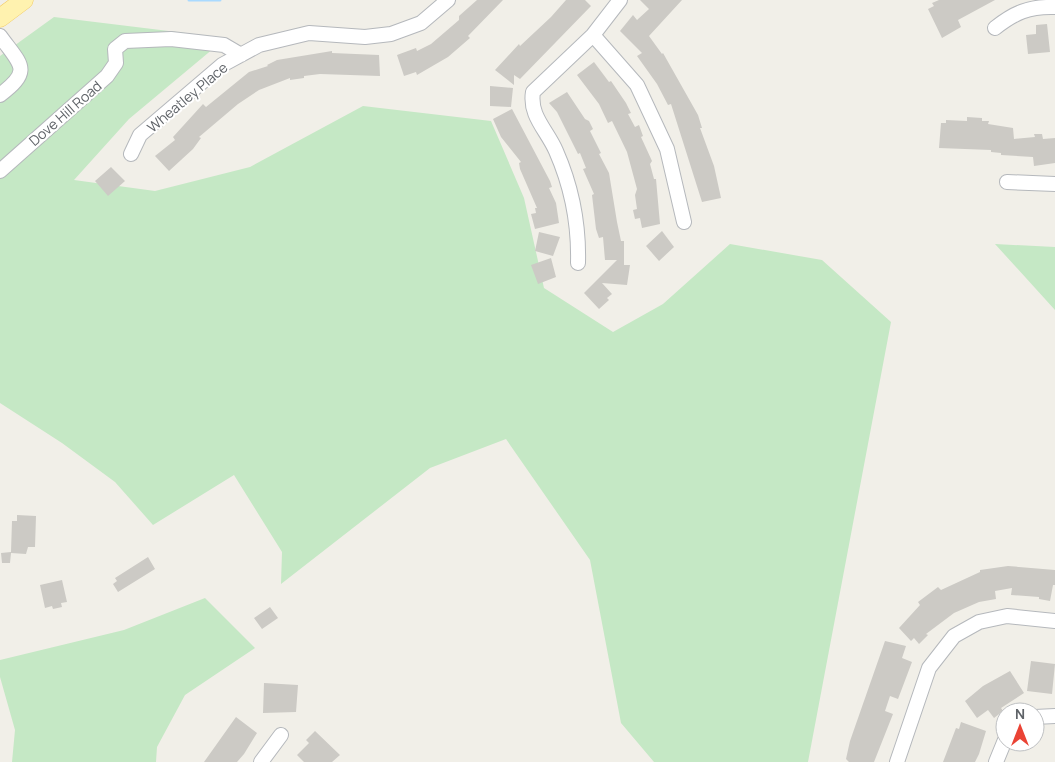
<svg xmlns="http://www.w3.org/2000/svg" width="1055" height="762" font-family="Manrope,sans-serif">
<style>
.green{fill:#c5e8c5}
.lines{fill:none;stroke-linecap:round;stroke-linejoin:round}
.stream{stroke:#aadaff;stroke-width:3}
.building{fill:#cccac5}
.minor-casing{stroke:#b5b8bc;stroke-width:16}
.major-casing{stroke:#f2c960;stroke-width:19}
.minor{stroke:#fff;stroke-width:14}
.major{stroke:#fff2af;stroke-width:18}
.labels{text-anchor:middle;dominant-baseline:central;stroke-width:4;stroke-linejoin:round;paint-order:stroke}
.street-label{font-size:14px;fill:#5f6368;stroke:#fff}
</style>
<rect width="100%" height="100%" fill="#f1efe8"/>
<!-- green -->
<path class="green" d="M54 17 226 38 129 119 74 180 155 191 250 167 363 106 491 121 524 198 544 288 613 332 663 304 730 244 822 260 891 322 808 762H654L621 723 590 560 506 439 430 468 281 584 282 552 234 475 153 525 115 482 62 443 0 403V56Z
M995 244 1055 247V310Z
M205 598 255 648 185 695 157 747 156 762H12L15 730 0 677V660L124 630Z"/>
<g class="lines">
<!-- stream -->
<path class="stream" d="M189 0H220"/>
</g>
<!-- building -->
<path class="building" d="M477 0H503L468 36 470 38 448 57 417 75 416 72 404 76 397 55 416 48 417 51 431 44 459 20V16Z
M566 0H585L591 6 520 79 514 75V85L495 70 519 44 520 46 551 17Z
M640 0H682L649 36 662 54 663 53 698 115 702 128H700L714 166 721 198 702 202 671 104 668 105 657 84 637 56 642 53 620 31 633 15 637 20 649 9Z
M939 0H995L958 20 961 27 942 38 928 9 934 6 932 3Z
M1047 24 1050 52 1028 54 1026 35 1036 34V25Z
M332 51V53L379 55 380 76 320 74 304 76V78L290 80V78L259 90 238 104 199 137 201 138 193 149 169 171 155 156 175 140 173 137 203 104 206 107 249 72 268 66 267 65 277 60Z
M594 62 609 82 611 81 626 103 631 113 628 114 635 127 639 125 643 136 641 137 652 161 650 164 654 179H656L660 224 642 228 640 218 635 219 633 210 637 209 635 195 637 189 627 152 612 121 608 123 599 104 577 75Z
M490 86 513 88 511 107 490 106Z
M567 92 585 119 589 121 593 129 590 131 601 153 599 154 609 173 617 222 621 241H624V265H630L627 285 602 283 612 294 607 298 609 300 599 309 584 293 617 260H605L603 237 599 238 596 229 592 195 594 194 583 169 586 168 580 153 578 154 557 112 549 103Z
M512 109 550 181 552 187 549 188 556 203 559 223 535 229 531 214 536 213 535 208H537L520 169 519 163 521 162 501 137 493 119Z
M967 117 982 118V121H989L988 124 1013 128 1014 139 1035 137 1034 134H1042L1043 139 1055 138V163L1034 166 1033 157 1001 155V153L991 152V150L939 148 941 123H946V120L967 121Z
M111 167 125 181 108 196 95 181Z
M662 231 674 247 659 261 646 246Z
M539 232 560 237 553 256 535 251Z
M551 258 556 277 538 284 531 265Z
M17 515 36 516 35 547H28L26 554 11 553 10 563H2L1 553 11 552 12 521H17Z
M148 557 155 569 118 592 113 584 117 581 115 578Z
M1008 566 1055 570V585H1053L1050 601 1039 599V597L1011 595 1012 588 995 591 996 599 979 602 954 613 926 634 928 635 919 644 914 638 911 641 899 628 920 605 918 602 938 587 941 590 980 572V570Z
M62 580 67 602 61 603 62 607 53 609 52 606 45 608 40 585Z
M270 607 278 618 262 629 254 618Z
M885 641 906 646 902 658 912 662 898 699 890 696 885 711 893 714 874 762H849L846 759 850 741Z
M1031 661 1055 664 1052 694 1027 691Z
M1010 671 1024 693 1001 708 1003 711 994 718 988 710 977 718 965 701 983 686Z
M264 683 298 685 296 712 263 713Z
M236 717 257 733 244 754 237 762H204Z
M961 722 986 731 979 754 975 762H943L956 728 959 729Z
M315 731 340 755 332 762H304L297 755 309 743 306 740Z"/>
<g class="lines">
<defs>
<path id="minor" d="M995 28C1014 13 1029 6 1055 7
M593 35 637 85 667 149 684 222
M0 36C21 65 33 70 0 95
M131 154 140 135 222 65 259 45 309 33 365 37 391 34 421 23 448 0
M0 171 107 76 116 63 115 49 125 41 171 39 224 45 241 55
M1007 182 1055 184
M578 263C579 225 571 185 556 151 547 130 529 116 533 92L593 35 620 0
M1035 717 1055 716
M261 762 281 735
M897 762 929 668 954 636 979 622 1007 616 1055 621
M996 762 1005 740"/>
<path id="major" d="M0 18 24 0"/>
</defs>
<!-- minor casing -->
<use href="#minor" class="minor-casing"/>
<!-- major casing -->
<use href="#major" class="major-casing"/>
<!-- minor -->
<use href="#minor" class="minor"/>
<!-- major -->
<use href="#major" class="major"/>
</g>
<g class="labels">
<!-- street labels -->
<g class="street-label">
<text transform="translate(187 97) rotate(-40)">Wheatley Place</text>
<text transform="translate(65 113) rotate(-41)">Dove Hill Road</text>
</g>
</g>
<!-- north arrow -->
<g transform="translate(1020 727)"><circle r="24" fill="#ffffff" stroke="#bfc1c3"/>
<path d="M0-4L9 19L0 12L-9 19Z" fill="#ea4335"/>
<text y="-8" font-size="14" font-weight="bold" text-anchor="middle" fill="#5f6368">N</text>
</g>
</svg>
